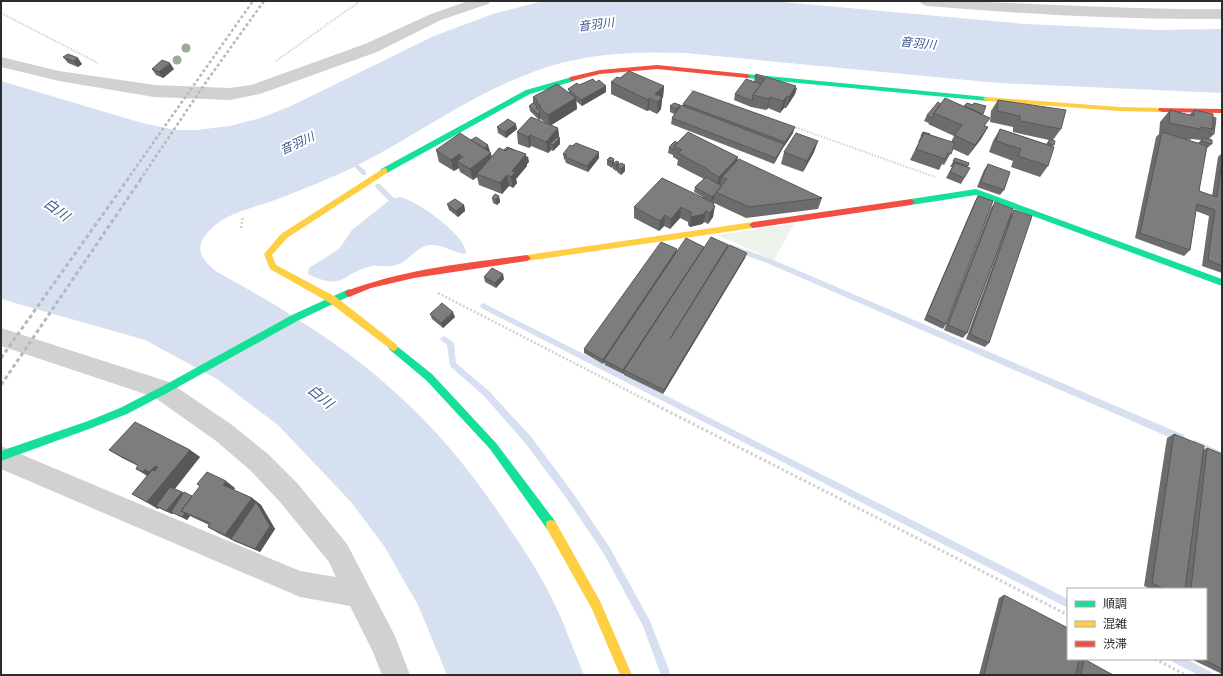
<svg xmlns="http://www.w3.org/2000/svg" width="1223" height="676" font-family="'Open Sans','Noto Sans JP',sans-serif">
<style>
.green{fill:#edf3ea}
.water{fill:#d6e0f0}
.lines{fill:none;stroke-linecap:round;stroke-linejoin:round}
.stream{fill:#d6e0f0;fill-rule:evenodd}
.path-far2{stroke:#d1d1d1;stroke-width:2;stroke-dasharray:1.5 1.5;stroke-linecap:butt}
.path-far1{stroke:#d1d1d1;stroke-width:2.5;stroke-dasharray:2 2;stroke-linecap:butt}
.path{stroke:#d1d1d1;stroke-width:3;stroke-dasharray:2.5 2.5;stroke-linecap:butt}
.street{fill:#d1d1d1;fill-rule:evenodd}
.fast{fill:#16e098;fill-rule:evenodd}
.slow{fill:#ffcf43;fill-rule:evenodd}
.jam{fill:#f24e42;fill-rule:evenodd}
.rail-far1{stroke:#b8b8b8;stroke-width:2.5;stroke-dasharray:3 2.5;stroke-linecap:butt}
.rail{stroke:#b8b8b8;stroke-width:3;stroke-dasharray:4 3;stroke-linecap:butt}
.tree{fill:#98ab93}
.wall{fill:#6c6c6c;fill-rule:evenodd}
.shaded-wall{fill:#585858}
.building{fill:#7d7d7d;stroke:#585858}
.labels{text-anchor:middle;dominant-baseline:central;stroke-width:4;stroke-linejoin:round;paint-order:stroke}
.far-water-label{font-size:12px;font-style:italic;fill:#3b578d;stroke:#fff}
.water-label{font-size:14px;font-style:italic;fill:#3b578d;stroke:#fff}
</style>
<rect width="100%" height="100%" fill="#fff"/>
<!-- green -->
<path class="green" d="M794 224 774 260 717 235Z"/>
<!-- water -->
<path class="water" d="M543 1H771L1025 24 1157 30 1222 29V93L998 83 685 53C633 51 582 53 533 72 470 95 416 136 356 166 330 179 303 189 275 200 253 208 224 213 208 232 193 249 202 260 217 272 287 310 357 353 414 410 449 444 480 484 507 525 523 548 539 572 551 597 564 622 573 649 584 675H447L418 605 384 546 351 502 278 425 217 379 145 340 1 299V81L142 123 176 130H196L230 126 261 118 293 105 434 36 493 14Z
M400 197C417 201 467 235 466 254 454 253 442 244 430 245 416 247 411 259 399 264 390 268 381 265 372 266 341 273 344 292 308 274L309 268 339 249 352 230 391 199Z"/>
<g class="lines">
<!-- stream -->
<path class="stream" d="M357 164 366 171V175H362L354 166Z
M376 184H380L393 197 394 199 393 201H389L376 188 375 186Z
M718 241H722L771 259 1184 435 1185 438 1184 441 1181 442 1178 441 767 263 718 245 717 243Z
M483 303 1068 599V608L481 308 480 306 481 304Z
M444 336 452 341 454 343 456 363 490 392 532 438 573 493 610 548 650 621 671 675H661L643 626 604 554 567 499 526 444 484 396 450 366 447 345 442 341 440 339 442 337Z
M1195 440 1222 452V460L1192 447 1191 444 1192 441Z
M1171 659H1186L1211 672 1213 675H1198L1173 662Z"/>
<!-- path-far2 -->
<path class="path-far2" d="M1 13 98 63
M276 61 360 1
M691 90 935 177"/>
<!-- path-far1 -->
<path class="path-far1" d="M241 228 243 216
M438 293 650 402"/>
<!-- path -->
<path class="path" d="M648 401 1068 615
M1155 659 1186 675"/>
<!-- street -->
<path class="street" d="M468 1H491L488 4 441 20 377 52 260 94 230 100 154 97 59 81 1 67V57L59 71 155 85 230 88 251 85 365 44 431 14Z
M919 1C1020 1 1121 10 1222 9V19C1123 20 1025 14 927 6L922 4Z
M1 328 169 382 232 425 268 454 298 484 347 544 395 636 410 675H382L373 652 350 606 300 597 1 469V446L300 571 336 577 329 562 280 502 250 470 216 441 154 397 1 346Z"/>
<!-- fast -->
<path class="fast" d="M745 74 987 97 991 99 987 101 747 78H745Z
M572 77 575 79 574 81 530 94 387 173H381L380 171 381 169 526 90Z
M976 189 1222 279V286L976 195 911 205 907 202 911 199Z
M349 289 352 291 353 293 352 295 299 320 169 392 127 414 89 429 1 461V451L88 421 120 408 163 386 292 315Z
M393 343 432 374 496 443 555 521 556 525 555 529 551 530 547 529 490 449 426 380 390 350 388 347 390 344Z"/>
<!-- slow -->
<path class="slow" d="M985 97 1119 107 1162 108 1166 110 1162 112 1119 111 987 101 983 99Z
M384 168 387 169V173L287 238 272 255 276 265 336 297 396 344 398 347 396 350 393 351 330 303 270 269 264 254 281 234Z
M753 222 757 225 753 228 527 261 523 258 527 255Z
M551 520 555 521 600 601 632 675H620L592 609 547 529 546 525 547 521Z"/>
<!-- jam -->
<path class="jam" d="M657 65 747 74 750 76 747 78 657 69 600 74 572 81 569 79 570 77 600 70Z
M1159 108 1222 109V113L1162 112 1158 110Z
M911 199 915 202 911 205 753 228 749 225 753 222Z
M527 255 531 258 527 261 414 278 371 288 349 297 346 295 345 293 346 291C405 269 465 263 527 255Z"/>
<!-- rail-far1 -->
<path class="rail-far1" d="M127 180 253 1
M140 180 206 82 264 1"/>
<!-- rail -->
<path class="rail" d="M1 358 128 179
M1 385 141 179"/>
</g>
<!-- trees -->
<g class="tree">
<circle cx="186" cy="48" r="4.5"/>
<circle cx="177" cy="60" r="4.5"/>
</g>
<!-- wall -->
<path class="wall" d="M63 57 82 64 78 67 68 63Z
M152 69H174L163 78 156 75Z
M755 76 797 88 795 94 786 108H784L780 113 768 108 766 110 751 107V106V107L734 100 735 94 754 82Z
M620 78 664 86 663 97 662 99 661 109 657 114 649 110 647 111 611 94V82Z
M596 82 606 86V92L582 106 576 101 577 109 551 125 558 128 559 138H560V144L553 151 551 150 548 153 531 146 529 148 518 144 517 132 546 123 540 119 539 120 530 111 529 106 533 103V97L569 92 568 89 579 85Z
M998 100 1061 129 1053 140 1054 145 1052 146 1048 166 1040 177 1011 167 1013 161 989 152 993 141 1000 129 1046 144 1049 140 1013 132V127L990 122 991 111Z
M974 103 983 114 985 126 988 127 981 139 968 156 953 149 944 165 942 164 939 170 910 160 919 142H918L923 132 951 142 954 136 928 124 929 123 924 121 927 115 941 104 964 106 973 105Z
M683 104 793 133 783 148 774 164 671 124 672 118 674 114 670 112V106L680 105V107L683 105Z
M1170 110 1189 115 1194 110 1213 114 1214 134 1209 139 1212 144 1206 149 1199 191 1212 196 1218 157 1222 153V273L1202 266 1209 216 1196 211 1190 250 1184 256 1135 238 1156 137 1159 134 1160 122ZM1185 139 1190 140 1191 139 1201 140 1198 143Z
M497 127 517 129 506 138 498 133Z
M818 141 814 152 803 172 781 164 784 152Z
M678 143 738 157 737 161 822 198 818 209 746 218 714 203 713 217 708 224 704 222 702 224 690 227 688 225V222L680 218 670 229 664 226 659 231 634 218V207L703 197 694 192 695 187 704 179 677 165 678 160 673 157V155L668 153 669 147Z
M572 146 599 152V158L588 172 566 163 565 160 564 159 563 154Z
M436 150 490 151 489 152 492 157 504 150 526 155 529 162 527 164V166L516 179 517 183 513 188 509 186 502 194 479 185 477 177 473 180 460 172 459 168 454 171 439 162Z
M955 158 969 163 967 168H970L961 184 946 178 952 167H950Z
M614 159V163L619 164 625 171 621 175 617 172V170L616 171 613 169V166L612 168 607 165V160Z
M988 164 1004 190 1000 195 977 187 984 170Z
M499 196 500 202 497 205 493 203 492 198Z
M978 196 946 324 943 329 924 320 975 201Z
M995 202 1011 215 1014 210 989 343 985 347 966 339 1009 221 967 333 963 338 944 330 991 208Z
M447 204 464 205 465 211 458 217 449 210Z
M704 247 703 249H727L745 258 663 394 624 375V373L623 374 605 365 604 362 603 364 584 353V349Z
M484 277 504 279 496 288 485 282Z
M430 314 455 317 443 328 432 319Z
M1174 434 1203 450 1207 448 1222 454V674L1191 659H1206V589H1151L1144 586 1167 438Z
M109 450H190L200 457 175 489 184 493 192 496 235 488 234 490 252 498 261 505 275 529 260 552 236 542 218 533 208 527 209 525 190 516 187 520 173 513 172 514 159 508 158 509 132 494 147 476 136 469 138 466 122 458Z
M1004 595 1078 661 1084 659 1113 675H979L999 598Z"/>
<!-- shaded-wall -->
<path class="shaded-wall" d="M78 58 82 64 78 67 73 61Z
M170 63 174 69 163 78 159 72Z
M606 86V92L582 106 581 100Z
M664 86 663 97 662 99 661 109 657 114 658 102 655 94Z
M796 86 795 91 797 88 795 94 786 108 789 97Z
M787 96 784 108 780 113 783 101Z
M770 97 768 108 766 110 769 99Z
M576 98 577 109 550 126 548 115Z
M649 98V110L647 111 648 100Z
M680 105 679 111 675 115 676 109Z
M540 113V119L539 120 538 114Z
M516 124 517 129 506 138 505 132Z
M795 127 793 133 783 148 785 142Z
M988 127 981 139 968 156 975 145Z
M558 128 560 144 553 151V145L550 144 551 150 548 153 546 142Z
M530 135 531 146 529 148 528 137Z
M818 141 814 152 803 172 807 161Z
M784 144 782 149 774 164 776 158Z
M488 145 490 151 484 155 483 149Z
M599 152V158L588 172 587 166Z
M491 153 493 164 477 174V177L473 180 470 169Z
M459 154 462 164 457 161 459 168 454 171 451 160Z
M526 154V158L528 156 529 162 527 164V166L516 179 517 183 513 188 511 177 512 171Z
M738 157 735 169 722 177 720 185 717 188 719 177Z
M614 159V164H613V166L612 168V162Z
M619 162V168L617 166V170L616 171V165Z
M625 165V171L621 175V169Z
M507 175 509 186 502 194 500 183Z
M715 194 714 199 711 202 712 197Z
M499 196 500 202 497 205 496 200Z
M714 203 713 208 715 206 713 217 708 224 710 213 713 205Z
M464 205 465 211 458 217 456 211Z
M681 207 680 218 670 229 671 219Z
M706 211 704 222 702 224 690 227 691 217Z
M665 215 664 226 659 231 660 221Z
M728 245 727 250 670 339Z
M704 247 703 252 624 370V373L623 374V370Z
M677 249 676 255 604 360V362L603 364V360Z
M747 253 745 258 663 394 664 390Z
M503 274 504 279 496 288 495 283Z
M453 312 455 317 443 328 441 323Z
M190 450 200 457 158 509 147 502Z
M155 466 166 473 161 479 149 472Z
M145 469 156 477 154 479 143 472Z
M226 481 235 488 232 492 223 485Z
M182 492 187 495 171 512 173 513 172 514 166 511Z
M252 498 261 505 275 529 260 552 255 549 232 539 225 535Z
M185 513 190 516 187 520 182 517Z"/>
<!-- building -->
<path class="building" d="M68 54 78 58 73 61 63 57Z
M162 60 170 63 159 72 152 69Z
M629 71 664 86 655 94 662 97 658 102 649 98 648 100 611 82 617 77 620 78Z
M756 74 796 86 789 97 787 96 783 101 770 97 769 99 753 95 765 79 755 76Z
M593 79 596 82 599 80 606 86 581 100 568 89 577 83 579 85Z
M746 79 761 84 753 95 752 101 735 94Z
M557 84 576 98 548 115 539 107 541 106 536 102 538 101 533 97Z
M693 91 795 127 785 142 683 104Z
M945 98 990 118 984 126 988 127 975 145 954 135 962 125 934 113Z
M998 100 1066 110 1061 129 1020 121V116L997 111Z
M938 102 941 104 934 113 932 118 927 115Z
M533 103 537 106 536 108 539 110 540 113 538 114 529 106Z
M674 103 680 105 676 109 670 106Z
M967 103 973 105 974 103 986 106 983 114 964 106Z
M681 105 784 144 776 158 672 118Z
M1170 110 1194 116V110L1213 114V129L1201 127 1200 129 1169 123Z
M531 117 558 128 546 142 530 135 528 137 517 132Z
M1213 117 1216 118 1214 134 1209 133 1213 129Z
M508 119 516 124 505 132 497 127Z
M1000 129 1054 147 1048 166 1018 156 1021 149 996 141Z
M688 132 738 157 719 177 708 171 709 170 678 153 682 150 674 146Z
M923 132 930 134 924 133 922 136H921Z
M1162 132 1207 146 1199 191 1217 197 1222 161V266L1208 260 1215 210 1197 204 1190 250 1140 233Z
M460 133 491 153 470 169 457 161 463 157 459 154 451 160 436 150Z
M796 133 818 141 807 161 784 152Z
M924 133 955 143 951 154 948 153 945 159 916 149Z
M476 137 488 145 484 148 471 140Z
M557 137 560 138 553 145 550 144Z
M1204 138 1212 140V144L1201 141Z
M1050 139 1055 141 1054 145 1048 143Z
M675 141 678 143 674 146V150L669 147Z
M576 143 599 152 587 166 565 157 567 155 563 154 570 145 572 146Z
M507 147 514 150 509 148 506 151 504 150Z
M499 148 506 151 509 148 526 154 512 171 515 172 511 177 507 175 500 183 477 174Z
M610 157 614 159 612 162 607 160Z
M955 158 969 163 968 166 953 161Z
M739 159 822 198 749 207 716 192 727 179 722 177Z
M616 161 619 162 616 165 613 164Z
M621 163 625 165 621 169 617 166Z
M955 163 970 168 964 178 950 172Z
M988 164 1010 172 1004 190 981 182Z
M706 177 722 186 712 197 695 187Z
M662 178 714 203 713 205 715 206 710 213 706 211 704 214 691 217 690 214 692 213 681 207 671 219 665 215 660 221 634 207Z
M495 194 499 196 496 200 492 198Z
M978 196 993 201 946 324 927 315Z
M455 199 464 205 456 211 447 204Z
M995 202 1013 209 967 333 948 325Z
M1014 210 1032 216 989 343 970 334Z
M711 237 728 245 670 339 729 245 747 253 664 390 624 370Z
M686 238 704 247 623 370 604 360Z
M661 242 677 249 603 360 584 349Z
M492 268 503 274 495 283 484 277Z
M442 303 453 312 441 323 430 314Z
M135 422 190 450 147 502 132 494 152 470 155 471 158 467 155 466 149 472 145 469 143 472 136 469 138 465 109 450Z
M1174 434 1204 446 1185 589H1164L1152 583Z
M1207 448 1222 454V669L1203 659H1206V589H1191Z
M207 472 226 481 223 485 252 498 225 535 208 527 210 523 181 511 200 486 197 484Z
M170 487 182 492 166 511 156 506Z
M184 492 192 496 181 511 185 513 182 517 171 512Z
M256 502 270 526 255 549 231 539Z
M1004 595 1068 628V659H1079L1076 675H984Z
M1084 659 1113 675H1081Z"/>
<g class="labels">
<!-- far-water labels -->
<g class="far-water-label">
<text transform="translate(596 24) rotate(-7)">音羽川</text>
<text transform="translate(918 43) rotate(6)">音羽川</text>
<text transform="translate(297 143) rotate(-25)">音羽川</text>
</g>
<!-- water labels -->
<g class="water-label">
<text transform="translate(57 209) rotate(36)">白川</text>
<text transform="translate(321 396) rotate(40)">白川</text>
</g>
</g>
<!-- border -->
<rect width="1223" height="676" fill="none" stroke="#2c2c2c" stroke-width="4"/>
<!-- legend -->
<rect x="1067" y="588" width="140" height="72" fill="#ffffff" stroke="#ababab"/>
<rect x="1075" y="601" width="20" height="6" fill="#16e098" stroke="#ababab"/>
<text x="1103" y="608" font-size="12" fill="#2c2c2c">順調</text>
<rect x="1075" y="621" width="20" height="6" fill="#ffcf43" stroke="#ababab"/>
<text x="1103" y="628" font-size="12" fill="#2c2c2c">混雑</text>
<rect x="1075" y="641" width="20" height="6" fill="#f24e42" stroke="#ababab"/>
<text x="1103" y="648" font-size="12" fill="#2c2c2c">渋滞</text>
</svg>
